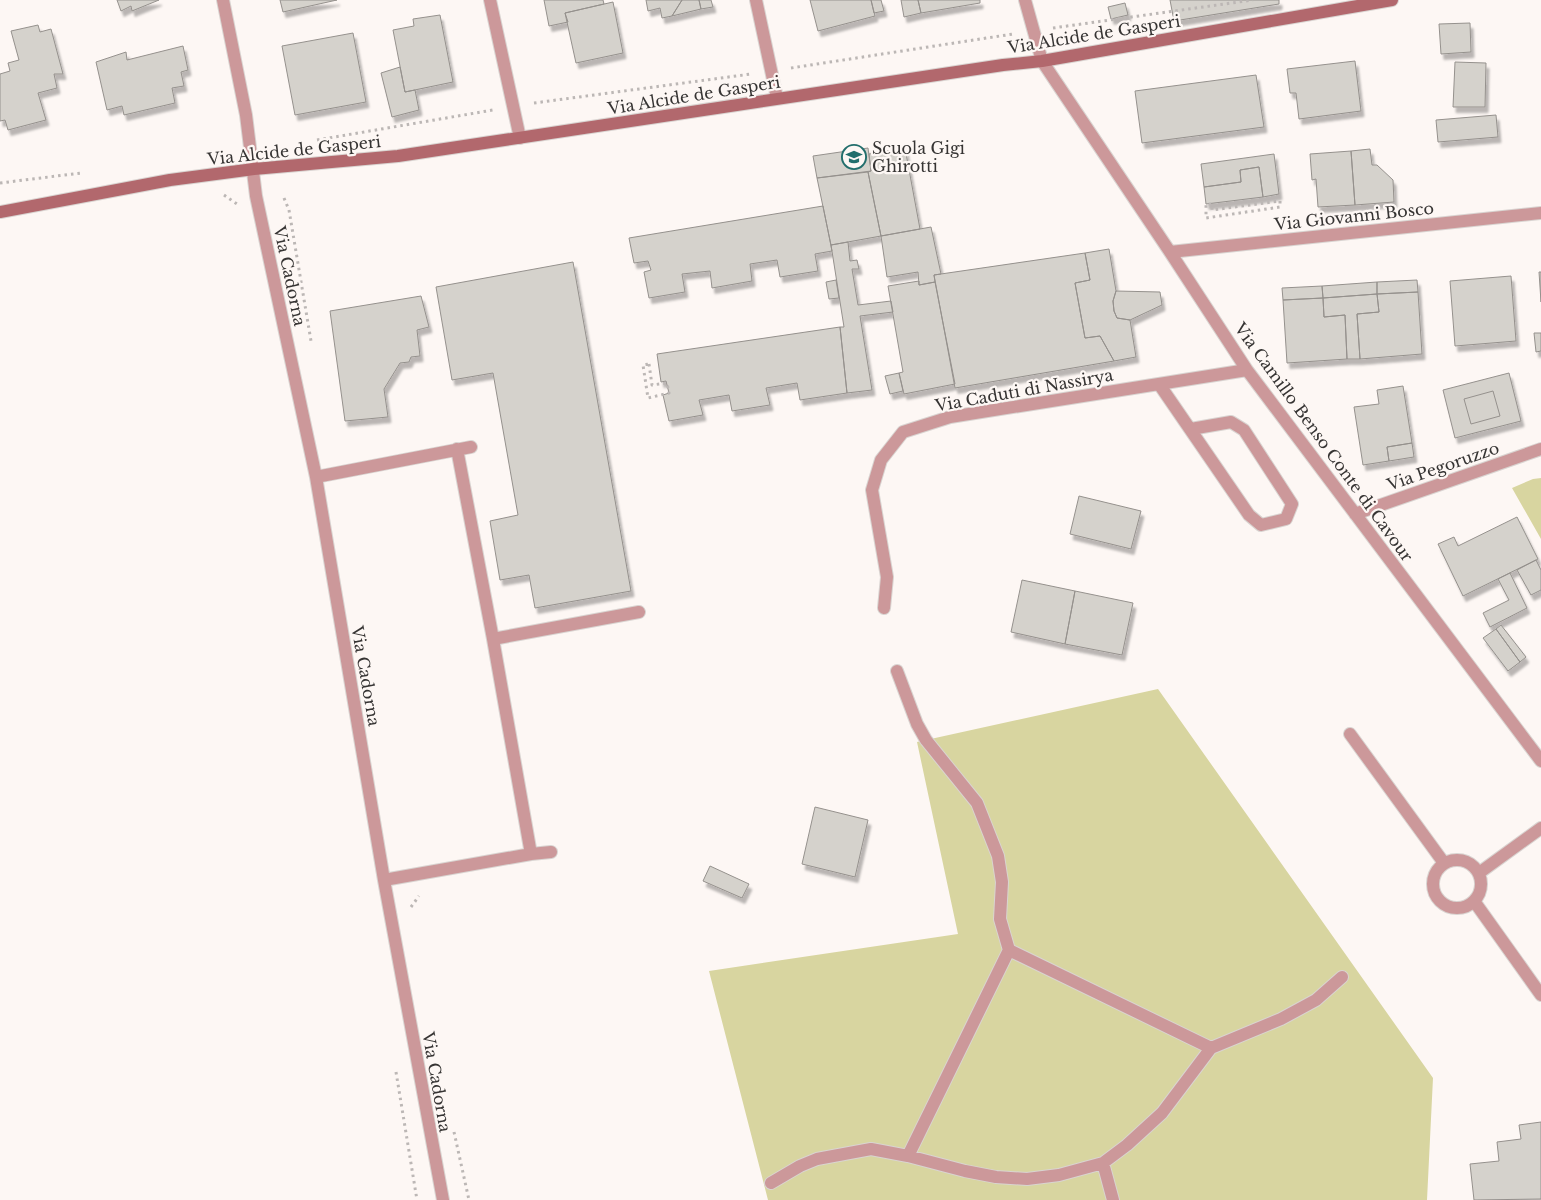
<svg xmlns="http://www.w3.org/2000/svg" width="1541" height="1200" font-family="'Libre Baskerville',serif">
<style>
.green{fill:#d8d5a0}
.building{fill:#d5d2cc;stroke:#95918d;filter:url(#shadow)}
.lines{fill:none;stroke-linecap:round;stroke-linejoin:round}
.street-casing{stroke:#d9d4d1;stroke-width:14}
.secondary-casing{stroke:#d9d4d1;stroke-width:14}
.path{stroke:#bcb7b5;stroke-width:3;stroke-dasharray:2.5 4;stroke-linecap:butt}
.street{stroke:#cc989a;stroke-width:12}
.secondary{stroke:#b2686d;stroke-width:12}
.labels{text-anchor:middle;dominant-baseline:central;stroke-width:4.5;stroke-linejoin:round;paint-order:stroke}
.street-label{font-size:16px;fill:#363433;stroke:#fdf7f4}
.poi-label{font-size:16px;fill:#363433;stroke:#fdf7f4;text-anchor:start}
</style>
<defs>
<filter id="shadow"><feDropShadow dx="3" dy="5.5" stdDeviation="1" flood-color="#0004"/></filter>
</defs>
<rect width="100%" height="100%" fill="#fdf7f4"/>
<!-- green -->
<path class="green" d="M1541 478V539L1512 488 1533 479Z
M1158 689 1433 1078 1427 1200H768L709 971 958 934 917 742Z"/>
<!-- building -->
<path class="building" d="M117 0H159L132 11 131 6 121 11Z
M280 0H337L283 12Z
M544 0H603L604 4 565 13 568 22 549 26Z
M646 0H682L672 16 662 18 660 8 648 11Z
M682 0H699L701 9 672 16Z
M699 0H711L713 7 701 9Z
M810 0H871L875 16 818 31Z
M871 0H881L884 11 874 13Z
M901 0H918L921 13 904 17Z
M918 0H980V3L921 13Z
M1170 0H1279V4L1174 21Z
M613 2 623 53 576 63 565 13Z
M1125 3 1128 15 1111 19 1108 7Z
M440 15 453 82 405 92 393 30 414 26 413 19Z
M1470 23 1471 52 1441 54 1439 24Z
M38 25 40 32 51 29 63 74H54L57 88 38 93 46 120 8 130 5 120 0 121V74L10 71 8 63 19 60 11 31Z
M353 33 366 102 295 115 282 46Z
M183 46 188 70 181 72 184 86 172 88 175 103 124 115 122 106 107 110 96 62 126 52 127 60Z
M1355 61 1361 111 1299 119 1296 93H1290L1287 69Z
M1455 62 1486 63 1485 107H1453Z
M400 67 405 92 415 90 419 110 392 117 381 73Z
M1256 75 1264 127 1142 143 1135 91Z
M1496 115 1498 137 1438 142 1436 120Z
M868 148 871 171 817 178 813 156Z
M905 148 920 229 881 236 868 172 871 171 869 154Z
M1370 149 1372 165H1377L1393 180 1394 202 1355 205 1351 151Z
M1351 151 1355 205 1318 207 1316 179 1312 180 1310 154Z
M1274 154 1279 194 1263 197 1259 167 1240 170 1241 182 1204 187 1201 164Z
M1259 167 1263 197 1206 204 1204 187 1241 182 1240 170Z
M868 172 881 236 831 245 817 178Z
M823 206 832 251 815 254 818 271 780 277 777 260 750 264 752 281 712 288 710 271 682 274 685 292 649 298 644 272 651 270 648 261 634 263 629 238Z
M931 227 941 274 934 275 935 282 919 285 918 272 887 277 881 236Z
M848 242 850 261 857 260 859 269H852L858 305 891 301 893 312 860 316 872 390 847 393 840 327H844L831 245Z
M1109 249 1116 291 1113 301 1114 311 1117 318 1130 320 1136 357 1114 361 1100 336 1085 338 1075 283 1090 280 1085 253Z
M1085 253 1090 280 1075 283 1085 338 1100 336 1114 361 955 388 934 275Z
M573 262 631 591 535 608 529 575 500 580 490 521 518 515 493 373 452 380 436 287Z
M1539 272H1541V302Z
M1511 276 1516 341 1455 346 1450 281Z
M836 280 839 298 829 299 826 282Z
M1417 280 1418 292 1377 294V282Z
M919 281V285L935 282 955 384 904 394 899 373 903 372 888 286Z
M1377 282V294L1323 298 1322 286Z
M1322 286 1323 298 1283 300 1282 288Z
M1116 291 1160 292 1162 305 1130 320 1117 318 1114 311 1113 301Z
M1418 292 1422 354 1360 359 1357 314 1379 312 1377 294Z
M1377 294 1379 312 1357 314 1360 359H1347L1345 315 1324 317 1323 298Z
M421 296 429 327 417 330 420 356 411 357 409 362 400 363 384 389 388 417 345 421 330 311Z
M1323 298 1324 317 1345 315 1347 359 1287 363 1283 300Z
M840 327 847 393 800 400 797 383 766 388 770 405 732 411 729 395 699 400 703 415 669 421 663 395 669 393 666 381 661 382 657 354Z
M1534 333H1541V351L1536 352Z
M899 373 903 391 890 394 885 376Z
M1509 373 1521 421 1455 438 1443 390Z
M1403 386 1412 443 1387 447 1389 461 1363 465 1354 407 1379 404 1377 390Z
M1493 391 1500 416 1471 424 1464 399Z
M1412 443 1414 457 1389 461 1387 447Z
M1079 496 1141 511 1131 549 1070 534Z
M1517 517 1538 559 1463 596 1438 544 1454 537 1458 546Z
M1536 560 1541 570V590L1531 595 1517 570Z
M1510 573 1527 608 1490 627 1483 613 1509 600 1498 579Z
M1022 580 1075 591 1065 644 1011 632Z
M1075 591 1133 603 1122 655 1065 644Z
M1501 625 1526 657 1520 662 1496 629Z
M1496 629 1520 662 1508 671 1483 638Z
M815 807 868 820 855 877 802 864Z
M710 866 749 884 742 898 703 881Z
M1541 1122V1199L1474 1200 1470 1164 1499 1161 1497 1142 1521 1139 1519 1125Z"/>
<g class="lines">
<defs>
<path id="street" d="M223 0 246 115 256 196 316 477 384 880 443 1200
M490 0 520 138
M756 0 777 98
M1025 0 1042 61 1170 252 1247 370 1541 761
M1170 252 1541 213
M1159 384 1249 515 1261 525 1286 519 1292 504 1244 430 1231 422 1191 429
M457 449 493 639 639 612
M316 477 471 447
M1355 514 1541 449
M884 608 887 577 872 490 881 460 903 432 950 417 1247 370
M493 639 531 854
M897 671 917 724 926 740 977 803 998 856 1002 882 1000 919 1009 950 908 1156
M1350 734 1444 863
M1433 884a24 24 0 1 1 48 0a24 24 0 1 1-48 0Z
M1479 873 1541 828
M384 880 531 854 551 852
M1474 901 1541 995
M1009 950 1211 1048
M771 1183 800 1166 817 1159 871 1149 908 1156 965 1171 996 1177 1027 1179 1059 1175 1103 1163
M1113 1200 1103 1163 1127 1145 1162 1113 1211 1048 1281 1019 1316 1000 1342 977"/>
<path id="secondary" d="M0 212 170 180 254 169 398 156 1003 65 1042 61 1392 0"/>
</defs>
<!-- street casing -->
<use href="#street" class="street-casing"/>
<!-- secondary casing -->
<use href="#secondary" class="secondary-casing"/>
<!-- path -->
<path class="path" d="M1053 28 1253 0
M791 68 1013 34
M534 103 751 74
M317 140 493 110
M0 183 81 173
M224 195 237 204
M284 198 289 210 311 341
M1280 201V207L1206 218V204H1212V210Z
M649 364 652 385 667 383 669 393 648 398 643 365Z
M411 907 419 896
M396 1072 417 1200
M454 1132 469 1200"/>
<!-- street -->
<use href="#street" class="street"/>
<!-- secondary -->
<use href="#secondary" class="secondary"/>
</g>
<!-- icons -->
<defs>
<symbol id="school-ring" viewBox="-11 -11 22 22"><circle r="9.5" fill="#fdf7f4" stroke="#226e6c" stroke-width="1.5"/><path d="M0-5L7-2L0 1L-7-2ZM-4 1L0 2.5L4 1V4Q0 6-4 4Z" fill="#226e6c"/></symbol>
</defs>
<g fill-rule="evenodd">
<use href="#school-ring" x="840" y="143" width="28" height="28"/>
</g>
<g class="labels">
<!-- street labels -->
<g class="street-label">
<text transform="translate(1094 34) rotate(-9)">Via Alcide de Gasperi</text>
<text transform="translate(694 95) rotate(-9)">Via Alcide de Gasperi</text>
<text transform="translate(294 150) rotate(-6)">Via Alcide de Gasperi</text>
<text transform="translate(1354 216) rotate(-6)">Via Giovanni Bosco</text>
<text transform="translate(290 276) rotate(78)">Via Cadorna</text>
<text transform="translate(1024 390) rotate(-10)">Via Caduti di Nassirya</text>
<text transform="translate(1324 442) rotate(54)">Via Camillo Benso Conte di Cavour</text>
<text transform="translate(1443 466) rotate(-19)">Via Pegoruzzo</text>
<text transform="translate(366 676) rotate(80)">Via Cadorna</text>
<text transform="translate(437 1082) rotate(80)">Via Cadorna</text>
</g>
<!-- poi labels -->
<g class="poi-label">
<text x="872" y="148">Scuola Gigi<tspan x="872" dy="18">Ghirotti</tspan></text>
</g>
</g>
</svg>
